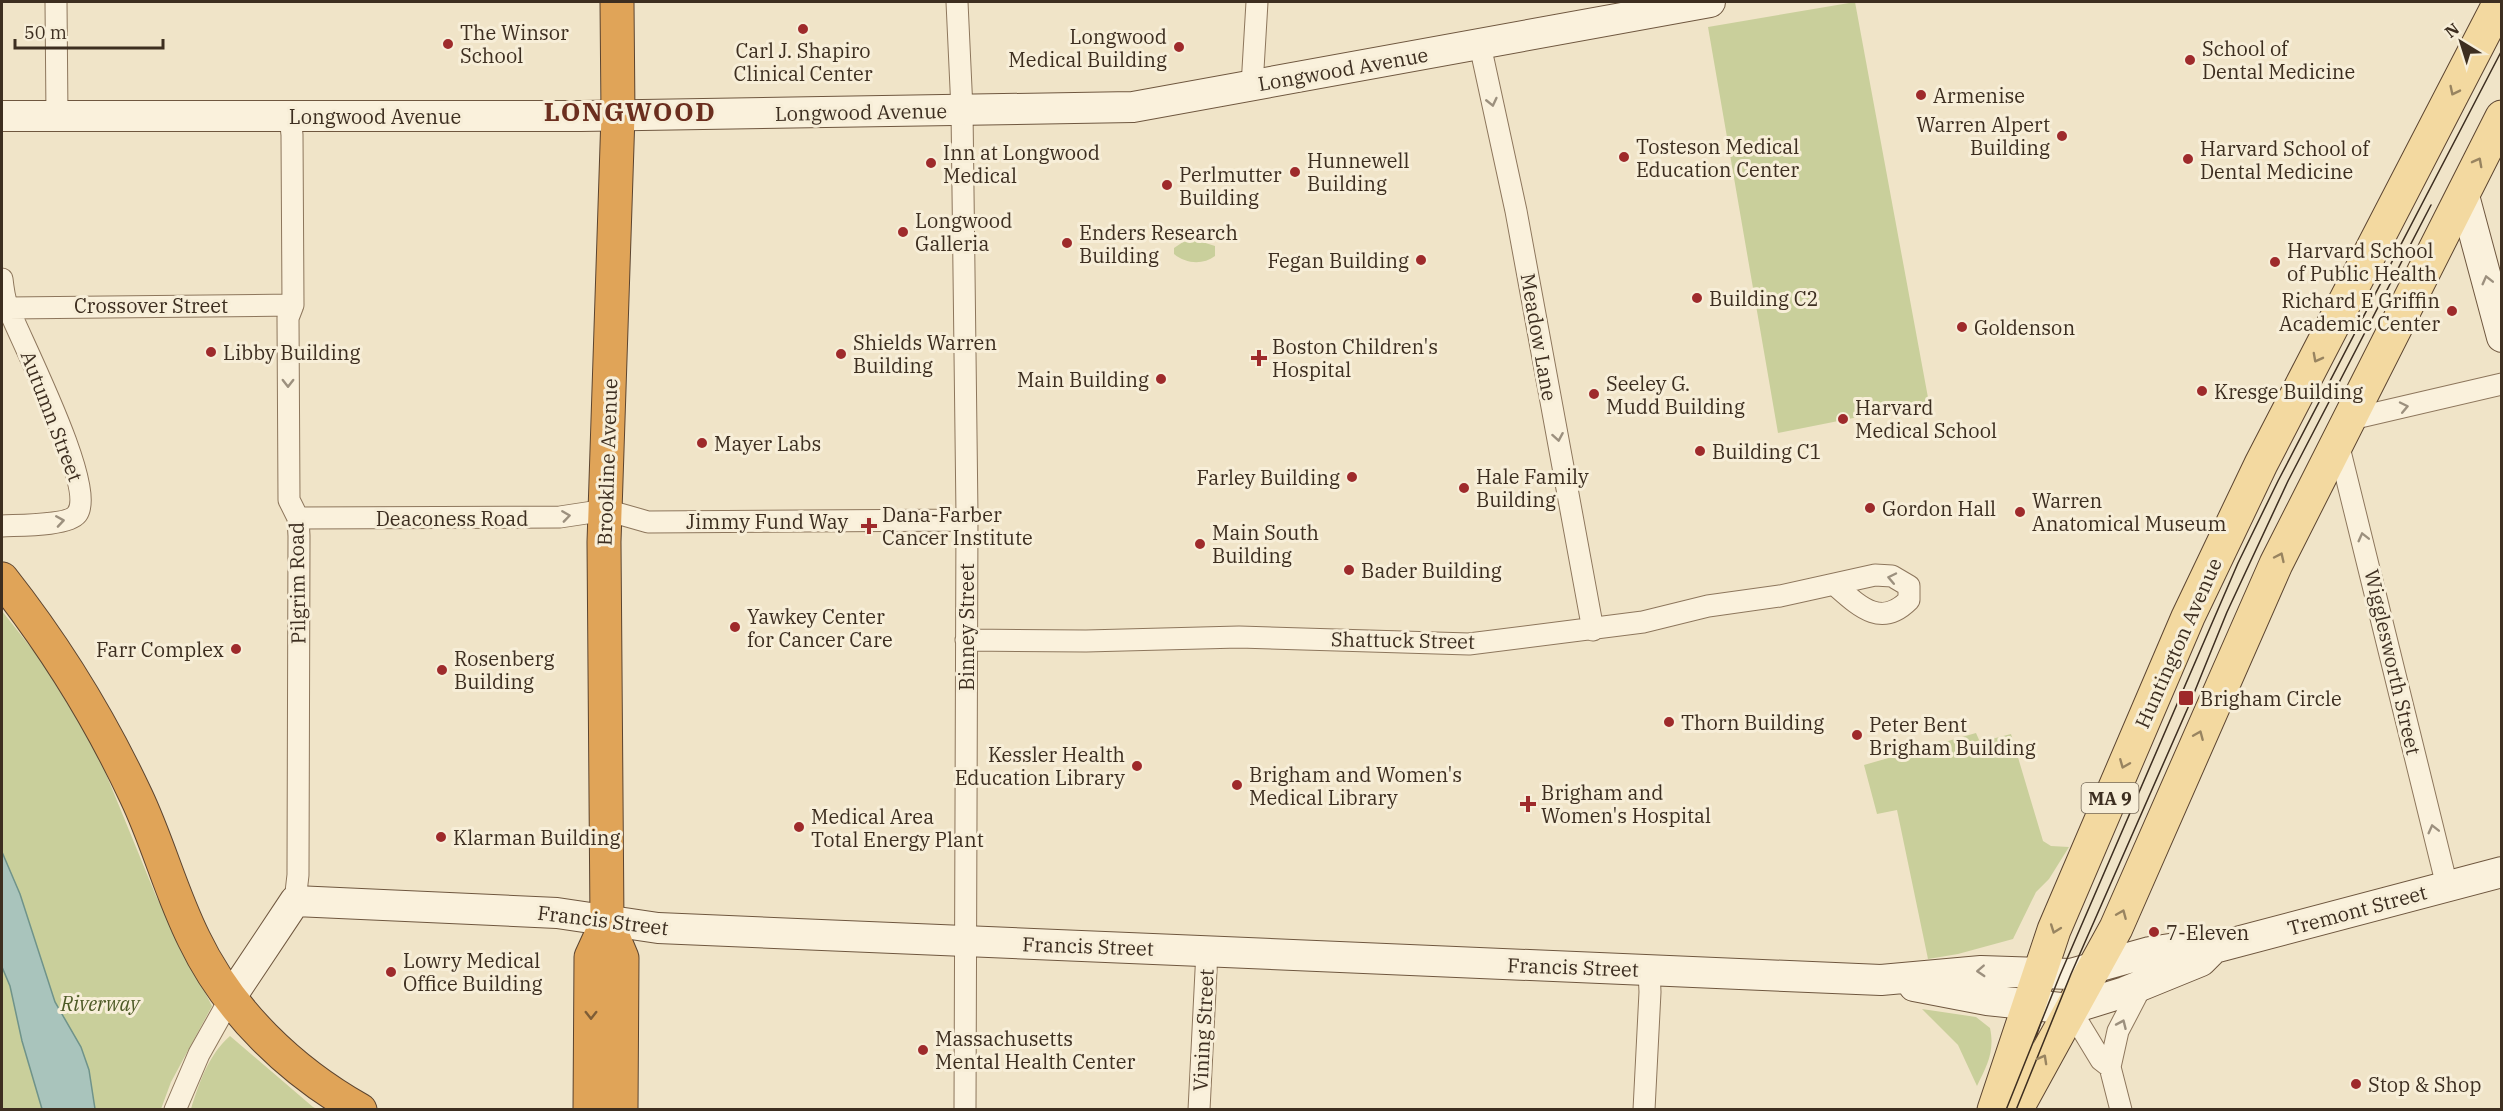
<svg xmlns="http://www.w3.org/2000/svg" width="2503" height="1111" font-family="'IBM Plex Serif',serif">
<style>
.green{fill:#c9cf9b}
.water{fill:#a9c4bc;stroke:#6f938a;stroke-width:1.5}
.lines{fill:none;stroke-linecap:round;stroke-linejoin:round}
.street-casing{stroke:#8d765c;stroke-width:23}
.secondary-casing{stroke:#6f573f;stroke-width:32}
.primary-casing{stroke:#5b4430;stroke-width:35}
.highway-casing{stroke:#5b4430;stroke-width:35}
.street{stroke:#faf1dc;stroke-width:21}
.secondary{stroke:#faf1dc;stroke-width:30}
.primary{stroke:#f3d9a0;stroke-width:33}
.highway{stroke:#e0a458;stroke-width:33}
.tram{stroke:#3d2e20;stroke-width:1.5}
.oneway{stroke:#988460}
.oneway2{stroke:#9c907e}
.oneway3{stroke:#7e5d36}
.poi-dot{fill:#9e2a2b;stroke:#f7eed8;stroke-width:2}
.labels{text-anchor:middle;dominant-baseline:central;stroke-width:6;stroke-linejoin:round;paint-order:stroke}
.shield{fill:#f7eed8;stroke:#756857;stroke-width:1.5}
.shield-label{font-size:18px;font-weight:bold;fill:#3d2e20}
.poi-label{font-size:20px;fill:#3d2e20;stroke:#f7eed8;text-anchor:start}
.street-label{font-size:20px;fill:#3d2e20;stroke:#f7eed8}
.park-label{font-size:20px;font-style:italic;fill:#4d5a26;stroke:#f7eed8}
.district-label{font-size:26px;font-weight:bold;letter-spacing:1.5px;fill:#6b2e1e;stroke:#f7eed8}
</style>
<rect width="100%" height="100%" fill="#f0e4c8"/>
<!-- green -->
<path class="green" d="M1855 2 1929 403 1778 433 1708 27Z
M1196 240 1215 246V256C1203 265 1186 264 1174 254V248L1183 242Z
M2 611 40 659 97 752 156 896 212 1006 171 1082 161 1109H2Z
M1976 733 1980 742 2011 734 2043 841 2051 846 2069 847 2049 879 2036 892 2013 939 1958 954 1928 959 1897 810 1877 814 1864 765Z
M1922 1009 1976 1017 1990 1028C1995 1051 1987 1066 1977 1086L1958 1045Z
M230 1036 313 1107 317 1109H191C199 1083 209 1054 230 1036Z"/>
<!-- water -->
<path class="water" d="M2 852 20 894 55 1002 81 1047 89 1070 95 1109H42L22 1041 10 986 2 967Z"/>
<g class="lines">
<defs>
<path id="street" d="M56 2 57 116
M957 2 962 110 967 515 965 1110
M1480 45 1516 211 1593 630
M1252 86 1257 2
M290 116 292 135 293 305 288 318 289 500 298 518 299 536 298 875 295 901
M2 279C3 288 4 297 7 305 20 339 97 487 77 514 68 526 17 525 2 526
M8 308 293 305
M2347 420 2502 384
M2337 439 2447 886
M298 518 560 517 606 510 648 522 967 520
M966 640 1086 641 1239 637 1469 644 1643 622 1708 606 1780 596 1875 575 1892 576 1909 586V600C1881 628 1860 607 1835 585
M2070 1009 2101 1060 2110 1067 2121 1110
M2110 1067 2118 1031 2143 983
M175 1110 199 1054 231 997
M1199 1110 1207 951
M1644 1110 1650 992 1649 970"/>
<path id="secondary" d="M2 116H581L1133 107 1710 2
M2463 192 2502 337
M1914 986 1987 1000 2070 1009 2125 992 2201 961 2214 948
M231 997 295 901 557 913 658 928 1881 980 1981 971 2071 974 2150 952 2196 945 2214 948 2502 872"/>
<path id="primary" d="M1994 1110 2054 930 2188 617 2261 464 2500 2
M2016 1110 2116 928 2276 564 2502 117"/>
<path id="highway" d="M617 2 618 115 604 542 607 922 622 958 621 1110
M2 579C54 645 100 719 136 796 158 842 171 893 194 939 229 1012 291 1071 360 1110
M590 1110 591 957 607 922"/>
</defs>
<!-- street casing -->
<use href="#street" class="street-casing"/>
<!-- secondary casing -->
<use href="#secondary" class="secondary-casing"/>
<!-- primary casing -->
<use href="#primary" class="primary-casing"/>
<!-- highway casing -->
<use href="#highway" class="highway-casing"/>
<!-- street -->
<use href="#street" class="street"/>
<!-- secondary -->
<use href="#secondary" class="secondary"/>
<!-- primary -->
<use href="#primary" class="primary"/>
<!-- highway -->
<use href="#highway" class="highway"/>
<!-- tram -->
<path class="tram" d="M2006 1110 2060 975 2238 563 2278 481 2502 50
M2016 1110 2071 974 2190 703 2227 612 2288 481 2431 205"/>
</g>
<!-- one-way arrows -->
<defs><path id="oneway-chevron" d="M-2-3.5L2.5 0L-2 3.5" fill="none" stroke-width="1.6" stroke-linecap="round" stroke-linejoin="round" transform="scale(1.5)"/></defs>
<g class="oneway">
<use href="#oneway-chevron" transform="translate(2454 91) rotate(116)"/>
<use href="#oneway-chevron" transform="translate(2478 162) rotate(-62)"/>
<use href="#oneway-chevron" transform="translate(2317 358) rotate(118)"/>
<use href="#oneway-chevron" transform="translate(2280 557) rotate(-65)"/>
<use href="#oneway-chevron" transform="translate(2199 735) rotate(-67)"/>
<use href="#oneway-chevron" transform="translate(2124 764) rotate(112)"/>
<use href="#oneway-chevron" transform="translate(2122 914) rotate(-67)"/>
<use href="#oneway-chevron" transform="translate(2055 929) rotate(110)"/>
<use href="#oneway-chevron" transform="translate(2043 1059) rotate(-61)"/>
</g>
<g class="oneway2">
<use href="#oneway-chevron" transform="translate(1492 102) rotate(77)"/>
<use href="#oneway-chevron" transform="translate(2487 280) rotate(-104)"/>
<use href="#oneway-chevron" transform="translate(288 383) rotate(90)"/>
<use href="#oneway-chevron" transform="translate(2404 407) rotate(-12)"/>
<use href="#oneway-chevron" transform="translate(1558 437) rotate(80)"/>
<use href="#oneway-chevron" transform="translate(566 516) rotate(-8)"/>
<use href="#oneway-chevron" transform="translate(60 521) rotate(-9)"/>
<use href="#oneway-chevron" transform="translate(2363 537) rotate(-104)"/>
<use href="#oneway-chevron" transform="translate(1892 578) rotate(-168)"/>
<use href="#oneway-chevron" transform="translate(2433 829) rotate(-104)"/>
<use href="#oneway-chevron" transform="translate(1981 971) rotate(177)"/>
<use href="#oneway-chevron" transform="translate(2122 1024) rotate(-66)"/>
</g>
<use class="oneway3" href="#oneway-chevron" transform="translate(591 1015) rotate(90)"/>
<!-- markers -->
<g class="poi-dot">
<circle cx="803" cy="29" r="6"/>
<circle cx="448" cy="44" r="6"/>
<circle cx="1179" cy="47" r="6"/>
<circle cx="2190" cy="60" r="6"/>
<circle cx="1921" cy="95" r="6"/>
<circle cx="2062" cy="136" r="6"/>
<circle cx="1624" cy="157" r="6"/>
<circle cx="2188" cy="159" r="6"/>
<circle cx="931" cy="163" r="6"/>
<circle cx="1295" cy="172" r="6"/>
<circle cx="1167" cy="185" r="6"/>
<circle cx="903" cy="232" r="6"/>
<circle cx="1067" cy="243" r="6"/>
<circle cx="1421" cy="260" r="6"/>
<circle cx="2275" cy="262" r="6"/>
<circle cx="1697" cy="298" r="6"/>
<circle cx="2452" cy="311" r="6"/>
<circle cx="1962" cy="327" r="6"/>
<circle cx="211" cy="352" r="6"/>
<circle cx="841" cy="354" r="6"/>
<path d="M1256 349h6v6h6v6h-6v6h-6v-6h-6v-6h6z"/>
<circle cx="1161" cy="379" r="6"/>
<circle cx="2202" cy="391" r="6"/>
<circle cx="1594" cy="394" r="6"/>
<circle cx="1843" cy="419" r="6"/>
<circle cx="702" cy="443" r="6"/>
<circle cx="1700" cy="451" r="6"/>
<circle cx="1352" cy="477" r="6"/>
<circle cx="1464" cy="488" r="6"/>
<circle cx="1870" cy="508" r="6"/>
<circle cx="2020" cy="512" r="6"/>
<path d="M866 517h6v6h6v6h-6v6h-6v-6h-6v-6h6z"/>
<circle cx="1200" cy="544" r="6"/>
<circle cx="1349" cy="570" r="6"/>
<circle cx="735" cy="627" r="6"/>
<circle cx="236" cy="649" r="6"/>
<circle cx="442" cy="670" r="6"/>
<rect x="2178" y="690" width="16" height="16" rx="3"/>
<circle cx="1669" cy="722" r="6"/>
<circle cx="1857" cy="735" r="6"/>
<circle cx="1137" cy="766" r="6"/>
<circle cx="1237" cy="785" r="6"/>
<path d="M1525 795h6v6h6v6h-6v6h-6v-6h-6v-6h6z"/>
<circle cx="799" cy="827" r="6"/>
<circle cx="441" cy="837" r="6"/>
<circle cx="2154" cy="932" r="6"/>
<circle cx="391" cy="972" r="6"/>
<circle cx="923" cy="1050" r="6"/>
<circle cx="2356" cy="1084" r="6"/>
</g>
<g class="labels">
<!-- shield labels -->
<rect class="shield" x="2081.5" y="783" width="57" height="30" rx="4.5"/>
<g class="shield-label">
<text x="2110" y="798">MA 9</text>
</g>
<!-- poi labels -->
<g class="poi-label">
<text x="460" y="32">The Winsor<tspan x="460" dy="23">School</tspan></text>
<text x="1167" y="36" text-anchor="end">Longwood<tspan x="1167" dy="23">Medical Building</tspan></text>
<text x="2202" y="48">School of<tspan x="2202" dy="23">Dental Medicine</tspan></text>
<text x="803" y="50" text-anchor="middle">Carl J. Shapiro<tspan x="803" dy="23">Clinical Center</tspan></text>
<text x="1933" y="95">Armenise</text>
<text x="2050" y="124" text-anchor="end">Warren Alpert<tspan x="2050" dy="23">Building</tspan></text>
<text x="1636" y="146">Tosteson Medical<tspan x="1636" dy="23">Education Center</tspan></text>
<text x="2200" y="148">Harvard School of<tspan x="2200" dy="23">Dental Medicine</tspan></text>
<text x="943" y="152">Inn at Longwood<tspan x="943" dy="23">Medical</tspan></text>
<text x="1307" y="160">Hunnewell<tspan x="1307" dy="23">Building</tspan></text>
<text x="1179" y="174">Perlmutter<tspan x="1179" dy="23">Building</tspan></text>
<text x="915" y="220">Longwood<tspan x="915" dy="23">Galleria</tspan></text>
<text x="1079" y="232">Enders Research<tspan x="1079" dy="23">Building</tspan></text>
<text x="2287" y="250">Harvard School<tspan x="2287" dy="23">of Public Health</tspan></text>
<text x="1409" y="260" text-anchor="end">Fegan Building</text>
<text x="1709" y="298">Building C2</text>
<text x="2440" y="300" text-anchor="end">Richard E Griffin<tspan x="2440" dy="23">Academic Center</tspan></text>
<text x="1974" y="327">Goldenson</text>
<text x="853" y="342">Shields Warren<tspan x="853" dy="23">Building</tspan></text>
<text x="1272" y="346">Boston Children's<tspan x="1272" dy="23">Hospital</tspan></text>
<text x="223" y="352">Libby Building</text>
<text x="1149" y="379" text-anchor="end">Main Building</text>
<text x="1606" y="383">Seeley G.<tspan x="1606" dy="23">Mudd Building</tspan></text>
<text x="2214" y="391">Kresge Building</text>
<text x="1855" y="407">Harvard<tspan x="1855" dy="23">Medical School</tspan></text>
<text x="714" y="443">Mayer Labs</text>
<text x="1712" y="451">Building C1</text>
<text x="1476" y="476">Hale Family<tspan x="1476" dy="23">Building</tspan></text>
<text x="1340" y="477" text-anchor="end">Farley Building</text>
<text x="2032" y="500">Warren<tspan x="2032" dy="23">Anatomical Museum</tspan></text>
<text x="1882" y="508">Gordon Hall</text>
<text x="882" y="514">Dana-Farber<tspan x="882" dy="23">Cancer Institute</tspan></text>
<text x="1212" y="532">Main South<tspan x="1212" dy="23">Building</tspan></text>
<text x="1361" y="570">Bader Building</text>
<text x="747" y="616">Yawkey Center<tspan x="747" dy="23">for Cancer Care</tspan></text>
<text x="224" y="649" text-anchor="end">Farr Complex</text>
<text x="454" y="658">Rosenberg<tspan x="454" dy="23">Building</tspan></text>
<text x="2200" y="698">Brigham Circle</text>
<text x="1681" y="722">Thorn Building</text>
<text x="1869" y="724">Peter Bent<tspan x="1869" dy="23">Brigham Building</tspan></text>
<text x="1125" y="754" text-anchor="end">Kessler Health<tspan x="1125" dy="23">Education Library</tspan></text>
<text x="1249" y="774">Brigham and Women's<tspan x="1249" dy="23">Medical Library</tspan></text>
<text x="1541" y="792">Brigham and<tspan x="1541" dy="23">Women's Hospital</tspan></text>
<text x="811" y="816">Medical Area<tspan x="811" dy="23">Total Energy Plant</tspan></text>
<text x="453" y="837">Klarman Building</text>
<text x="2166" y="932">7-Eleven</text>
<text x="403" y="960">Lowry Medical<tspan x="403" dy="23">Office Building</tspan></text>
<text x="935" y="1038">Massachusetts<tspan x="935" dy="23">Mental Health Center</tspan></text>
<text x="2368" y="1084">Stop &amp; Shop</text>
</g>
<!-- street labels -->
<g class="street-label">
<text transform="translate(1343 69) rotate(-10)">Longwood Avenue</text>
<text transform="translate(861 112) rotate(-1)">Longwood Avenue</text>
<text x="375" y="116">Longwood Avenue</text>
<text x="151" y="305">Crossover Street</text>
<text transform="translate(1539 337) rotate(80)">Meadow Lane</text>
<text transform="translate(52 416) rotate(69)">Autumn Street</text>
<text transform="translate(607 462) rotate(-88)">Brookline Avenue</text>
<text x="452" y="518">Deaconess Road</text>
<text x="767" y="521">Jimmy Fund Way</text>
<text transform="translate(297 583) rotate(-91)">Pilgrim Road</text>
<text transform="translate(966 627) rotate(-90)">Binney Street</text>
<text transform="translate(1403 640) rotate(1)">Shattuck Street</text>
<text transform="translate(2178 643) rotate(-66)">Huntington Avenue</text>
<text transform="translate(2393 662) rotate(77)">Wigglesworth Street</text>
<text transform="translate(2357 910) rotate(-15)">Tremont Street</text>
<text transform="translate(603 920) rotate(7)">Francis Street</text>
<text transform="translate(1088 946) rotate(2)">Francis Street</text>
<text transform="translate(1573 967) rotate(2)">Francis Street</text>
<text transform="translate(1203 1030) rotate(-87)">Vining Street</text>
</g>
<!-- park labels -->
<g class="park-label">
<text x="100" y="1003">Riverway</text>
</g>
<!-- district labels -->
<g class="district-label">
<text x="630" y="111">LONGWOOD</text>
</g>
</g>
<!-- border -->
<rect width="2503" height="1111" fill="none" stroke="#3d2e20" stroke-width="6"/>
<!-- north arrow -->
<g transform="translate(2461 42) rotate(322)" stroke="#f7eed8" stroke-width="4.5" paint-order="stroke">
<path d="M0-4.5L10 22L0 15L-10 22Z" fill="#3d2e20"/>
<text y="-9" font-size="16" font-weight="bold" text-anchor="middle" fill="#3d2e20">N</text>
</g>
<!-- scale -->
<path d="M15 39v9h148v-9" fill="none" stroke="#3d2e20" stroke-width="3"/>
<text x="24" y="39" font-size="18" fill="#3d2e20" stroke="#f7eed8" stroke-width="4.5" paint-order="stroke">50 m</text>
</svg>
